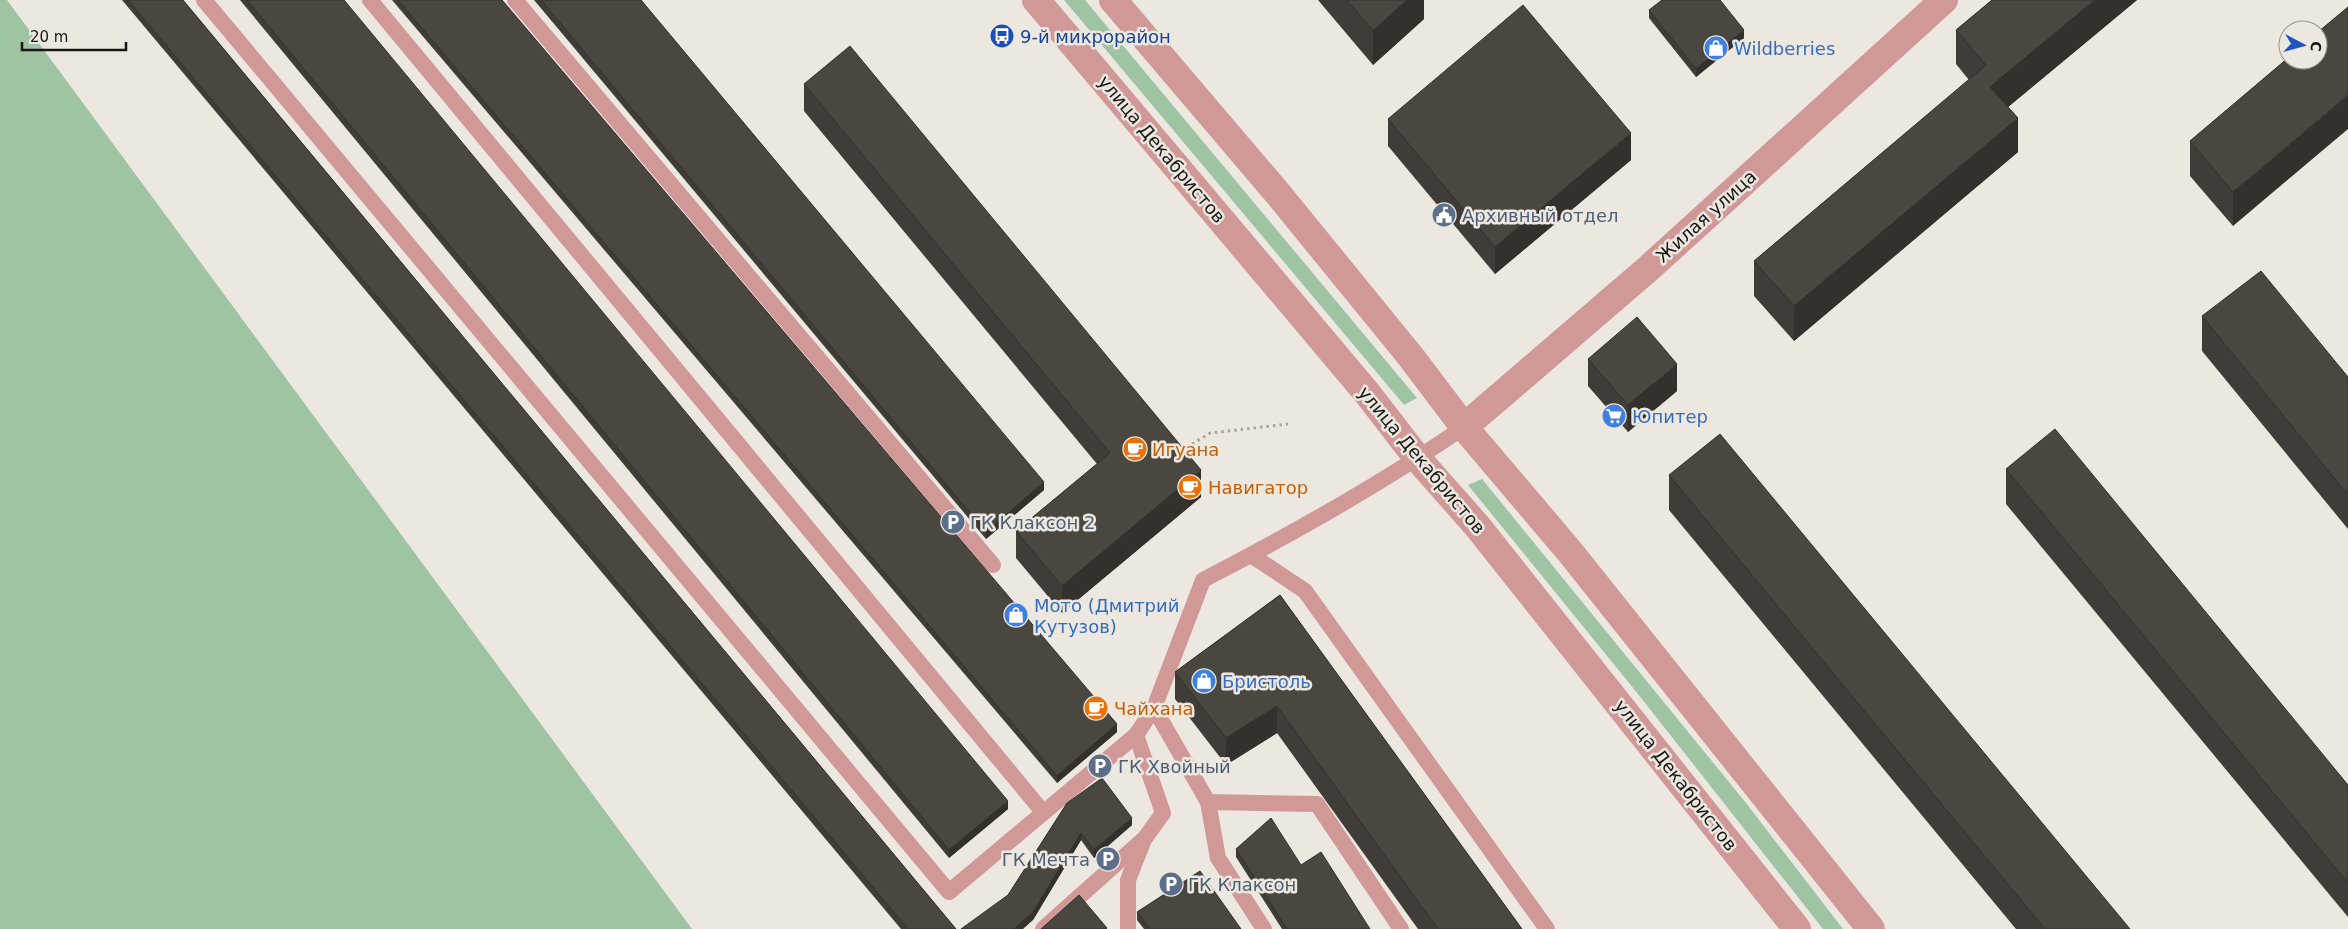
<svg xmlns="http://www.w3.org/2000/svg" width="2348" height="929" font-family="'DejaVu Sans',sans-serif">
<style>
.green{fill:#9fc4a4}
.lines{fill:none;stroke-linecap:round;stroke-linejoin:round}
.path{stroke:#a7a49e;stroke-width:3;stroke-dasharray:2.5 4;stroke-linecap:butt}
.service{stroke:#d09998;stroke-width:16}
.minor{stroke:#d09998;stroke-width:28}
.tertiary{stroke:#d09998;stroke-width:28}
.wall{fill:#403c37}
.shaded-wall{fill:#34312d}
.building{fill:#4a4640;stroke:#34312d}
.labels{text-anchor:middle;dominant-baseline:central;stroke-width:5;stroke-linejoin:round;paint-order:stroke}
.transit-label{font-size:18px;fill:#164399;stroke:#ece8e0;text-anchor:start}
.shop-label{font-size:18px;fill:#366cbe;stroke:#ece8e0;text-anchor:start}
.street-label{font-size:18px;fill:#191715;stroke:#ece8e0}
.service-label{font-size:18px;fill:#4e5e75;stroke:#ece8e0;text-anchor:start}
.food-label{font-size:18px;fill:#c56008;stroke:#ece8e0;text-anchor:start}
</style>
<rect width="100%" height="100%" fill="#ece8e0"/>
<!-- green -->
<path class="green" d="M0 0H7L692 929H0Z
M1064 0H1085L1417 398 1404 405Z
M1482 479 1746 803 1843 929H1823L1638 694 1468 485Z"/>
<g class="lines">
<!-- path -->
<path class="path" d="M1181 451 1210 433 1288 424"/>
<!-- service -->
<path class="service" d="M204 0 949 892 1136 735
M370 0 1043 812
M515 0 993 565
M1251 555 1305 591 1547 929
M1154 708 1208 802 1218 858 1264 929
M1208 802 1317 804 1401 929
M1043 929 1145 838 1163 813 1136 735 1154 708 1203 580C1292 534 1381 484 1464 427
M1128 929V880L1143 842"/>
<!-- minor -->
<path class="minor" d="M1464 427 1649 268 1944 0"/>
<!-- tertiary -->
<path class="tertiary" d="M1036 0 1367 393 1418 459 1478 527 1797 929
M1113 0 1279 195 1411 357 1464 427 1570 552 1871 929"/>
</g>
<!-- wall -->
<path class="wall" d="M122 0H183L956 929H901Z
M240 0H344L1008 809 949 858Z
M392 0H502L1117 732 1057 783Z
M534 0H641L1044 490 986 539Z
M1318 0H1424V19L1373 65Z
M1992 0H2137L2008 107 2018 152 1794 341 1754 296V261L1969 80 1956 64V30Z
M1649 10 1744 38 1696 77 1649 18Z
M2288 58 2233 226 2190 176V141Z
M804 84 1201 497 1062 613 1016 558V531L1097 464 804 111Z
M1388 119 1631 160 1495 274 1388 146Z
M2202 316 2348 377V529L2202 351Z
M1588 359 1677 391 1628 432 1588 386Z
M2006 469 2348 785V917L2006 504Z
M1669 475 2130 929H2016L1669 510Z
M1280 595 1522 929H1418L1277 733 1226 765 1175 699V672Z
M1067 803 1132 825 1094 858 1081 840 1033 920 1008 895Z
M1236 849 1301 865 1370 929H1282L1236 857Z
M1137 912 1241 929H1144L1137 920Z"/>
<!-- shaded-wall -->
<path class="shaded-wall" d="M1407 0H1424V19L1373 65V31Z
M2095 0H2137L1990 122V87Z
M1744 30V38L1696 77V69Z
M2348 95V129L2233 226V192Z
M2018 118V152L1794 341V306Z
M1631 133V160L1495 274V247Z
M1677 364V391L1628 432V405Z
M1201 470V497L1062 613V586Z
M1044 482V490L986 539V532Z
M1277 706V733L1226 765V738Z
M1117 724V732L1057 783V776Z
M1008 801V809L949 858V850Z
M1132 818V825L1094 858V850Z
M1081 833V840L1033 920 1023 929H1014Z"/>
<!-- building -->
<path class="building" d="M128 0H183L956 929H908Z
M247 0H344L1008 801 949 850Z
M398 0H502L1117 724 1057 776Z
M541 0H641L1044 482 986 532Z
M1347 0H1407L1373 31Z
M1662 0H1720L1744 30 1696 69 1649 10Z
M1992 0H2095L1990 87 2018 118 1794 306 1754 261 1986 65 1956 30Z
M1523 5 1631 133 1495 247 1388 119Z
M2348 7V95L2233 192 2190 141 2288 58V60H2318V32Z
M850 46 1201 470 1062 586 1016 531 1110 453 804 84Z
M2261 271 2348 377V495L2202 316Z
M1637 317 1677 364 1628 405 1588 359Z
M2055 429 2348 785V883L2006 469Z
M1720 434 2130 929H2045L1669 475Z
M1280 595 1522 929H1438L1277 706 1226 738 1175 672Z
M1102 778 1132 818 1094 850 1081 833 1033 912 1014 929H961L1008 895 1067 803Z
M1271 818 1301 865 1321 852 1370 929H1287L1236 849Z
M1200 871 1241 929H1150L1137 912Z
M1079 895 1107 928 1106 929H1041Z"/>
<!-- icons -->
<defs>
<symbol id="bus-disc" viewBox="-11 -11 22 22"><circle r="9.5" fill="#1a4fb4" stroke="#ece8e0"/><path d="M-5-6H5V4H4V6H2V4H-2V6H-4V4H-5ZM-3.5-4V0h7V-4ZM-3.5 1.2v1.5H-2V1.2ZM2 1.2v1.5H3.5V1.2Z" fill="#fff"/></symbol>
<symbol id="shop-disc" viewBox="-11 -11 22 22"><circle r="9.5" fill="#3f7fe0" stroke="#ece8e0"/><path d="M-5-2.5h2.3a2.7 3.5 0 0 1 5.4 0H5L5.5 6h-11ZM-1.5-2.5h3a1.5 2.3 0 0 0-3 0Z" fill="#fff"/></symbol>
<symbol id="civic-disc" viewBox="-11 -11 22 22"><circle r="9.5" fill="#5c6f8a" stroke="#ece8e0"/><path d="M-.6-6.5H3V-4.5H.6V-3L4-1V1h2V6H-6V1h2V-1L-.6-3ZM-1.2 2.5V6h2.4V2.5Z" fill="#fff"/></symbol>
<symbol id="supermarket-disc" viewBox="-11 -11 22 22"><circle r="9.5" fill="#3f7fe0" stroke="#ece8e0"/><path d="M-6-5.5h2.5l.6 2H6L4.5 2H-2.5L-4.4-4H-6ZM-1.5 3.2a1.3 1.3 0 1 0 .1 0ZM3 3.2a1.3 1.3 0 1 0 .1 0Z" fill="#fff"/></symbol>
<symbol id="cafe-disc" viewBox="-11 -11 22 22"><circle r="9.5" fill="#e8710a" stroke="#ece8e0"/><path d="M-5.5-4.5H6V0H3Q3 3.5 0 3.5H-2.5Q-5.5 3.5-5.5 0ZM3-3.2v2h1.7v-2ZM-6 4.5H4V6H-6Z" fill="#fff"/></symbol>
<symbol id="parking-disc" viewBox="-11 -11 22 22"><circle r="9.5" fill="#5c6f8a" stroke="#ece8e0"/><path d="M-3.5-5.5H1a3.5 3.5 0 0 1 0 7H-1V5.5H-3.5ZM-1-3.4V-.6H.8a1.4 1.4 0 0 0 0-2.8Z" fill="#fff"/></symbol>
</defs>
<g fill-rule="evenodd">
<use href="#bus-disc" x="988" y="22" width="28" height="28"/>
<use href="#shop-disc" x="1702" y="34" width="28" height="28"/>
<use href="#civic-disc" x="1430" y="201" width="28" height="28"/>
<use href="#supermarket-disc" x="1600" y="402" width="28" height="28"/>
<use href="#cafe-disc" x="1121" y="435" width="28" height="28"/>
<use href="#cafe-disc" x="1176" y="473" width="28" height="28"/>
<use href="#parking-disc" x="939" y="508" width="28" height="28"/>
<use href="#shop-disc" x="1002" y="601" width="28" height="28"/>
<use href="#shop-disc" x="1190" y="667" width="28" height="28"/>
<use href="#cafe-disc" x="1082" y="694" width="28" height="28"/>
<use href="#parking-disc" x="1086" y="752" width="28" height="28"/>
<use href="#parking-disc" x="1094" y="845" width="28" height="28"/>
<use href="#parking-disc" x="1157" y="870" width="28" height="28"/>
</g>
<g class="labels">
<!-- transit labels -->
<g class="transit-label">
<text x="1020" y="36">9-й микрорайон</text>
</g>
<!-- shop labels -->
<g class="shop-label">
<text x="1734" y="48">Wildberries</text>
<text x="1632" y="416">Юпитер</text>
<text x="1034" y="605">Мото (Дмитрий<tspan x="1034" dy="21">Кутузов)</tspan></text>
<text x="1222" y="681">Бристоль</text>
</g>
<!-- street labels -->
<g class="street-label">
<text transform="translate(1162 149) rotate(50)">улица Декабристов</text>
<text transform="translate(1706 216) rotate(-42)">Жилая улица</text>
<text transform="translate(1422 460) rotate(50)">улица Декабристов</text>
<text transform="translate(1676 775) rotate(52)">улица Декабристов</text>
</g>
<!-- service labels -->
<g class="service-label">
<text x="1462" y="215">Архивный отдел</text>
<text x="970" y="522">ГК Клаксон 2</text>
<text x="1118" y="766">ГК Хвойный</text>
<text x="1090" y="859" text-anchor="end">ГК Мечта</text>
<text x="1188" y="884">ГК Клаксон</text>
</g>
<!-- food labels -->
<g class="food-label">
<text x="1152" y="449">Игуана</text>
<text x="1208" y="487">Навигатор</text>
<text x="1114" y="708">Чайхана</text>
</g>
</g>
<!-- north arrow -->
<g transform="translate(2303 45) rotate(96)"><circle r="24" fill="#ece8e0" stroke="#98948f"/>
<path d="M0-4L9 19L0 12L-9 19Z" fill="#1e55c1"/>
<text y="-8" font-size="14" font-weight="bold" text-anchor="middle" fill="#191715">С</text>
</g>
<!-- scale -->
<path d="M22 42v8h104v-8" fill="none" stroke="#191715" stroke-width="2.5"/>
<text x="30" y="42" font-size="15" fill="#191715" stroke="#ece8e0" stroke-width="4" paint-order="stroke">20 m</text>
</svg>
